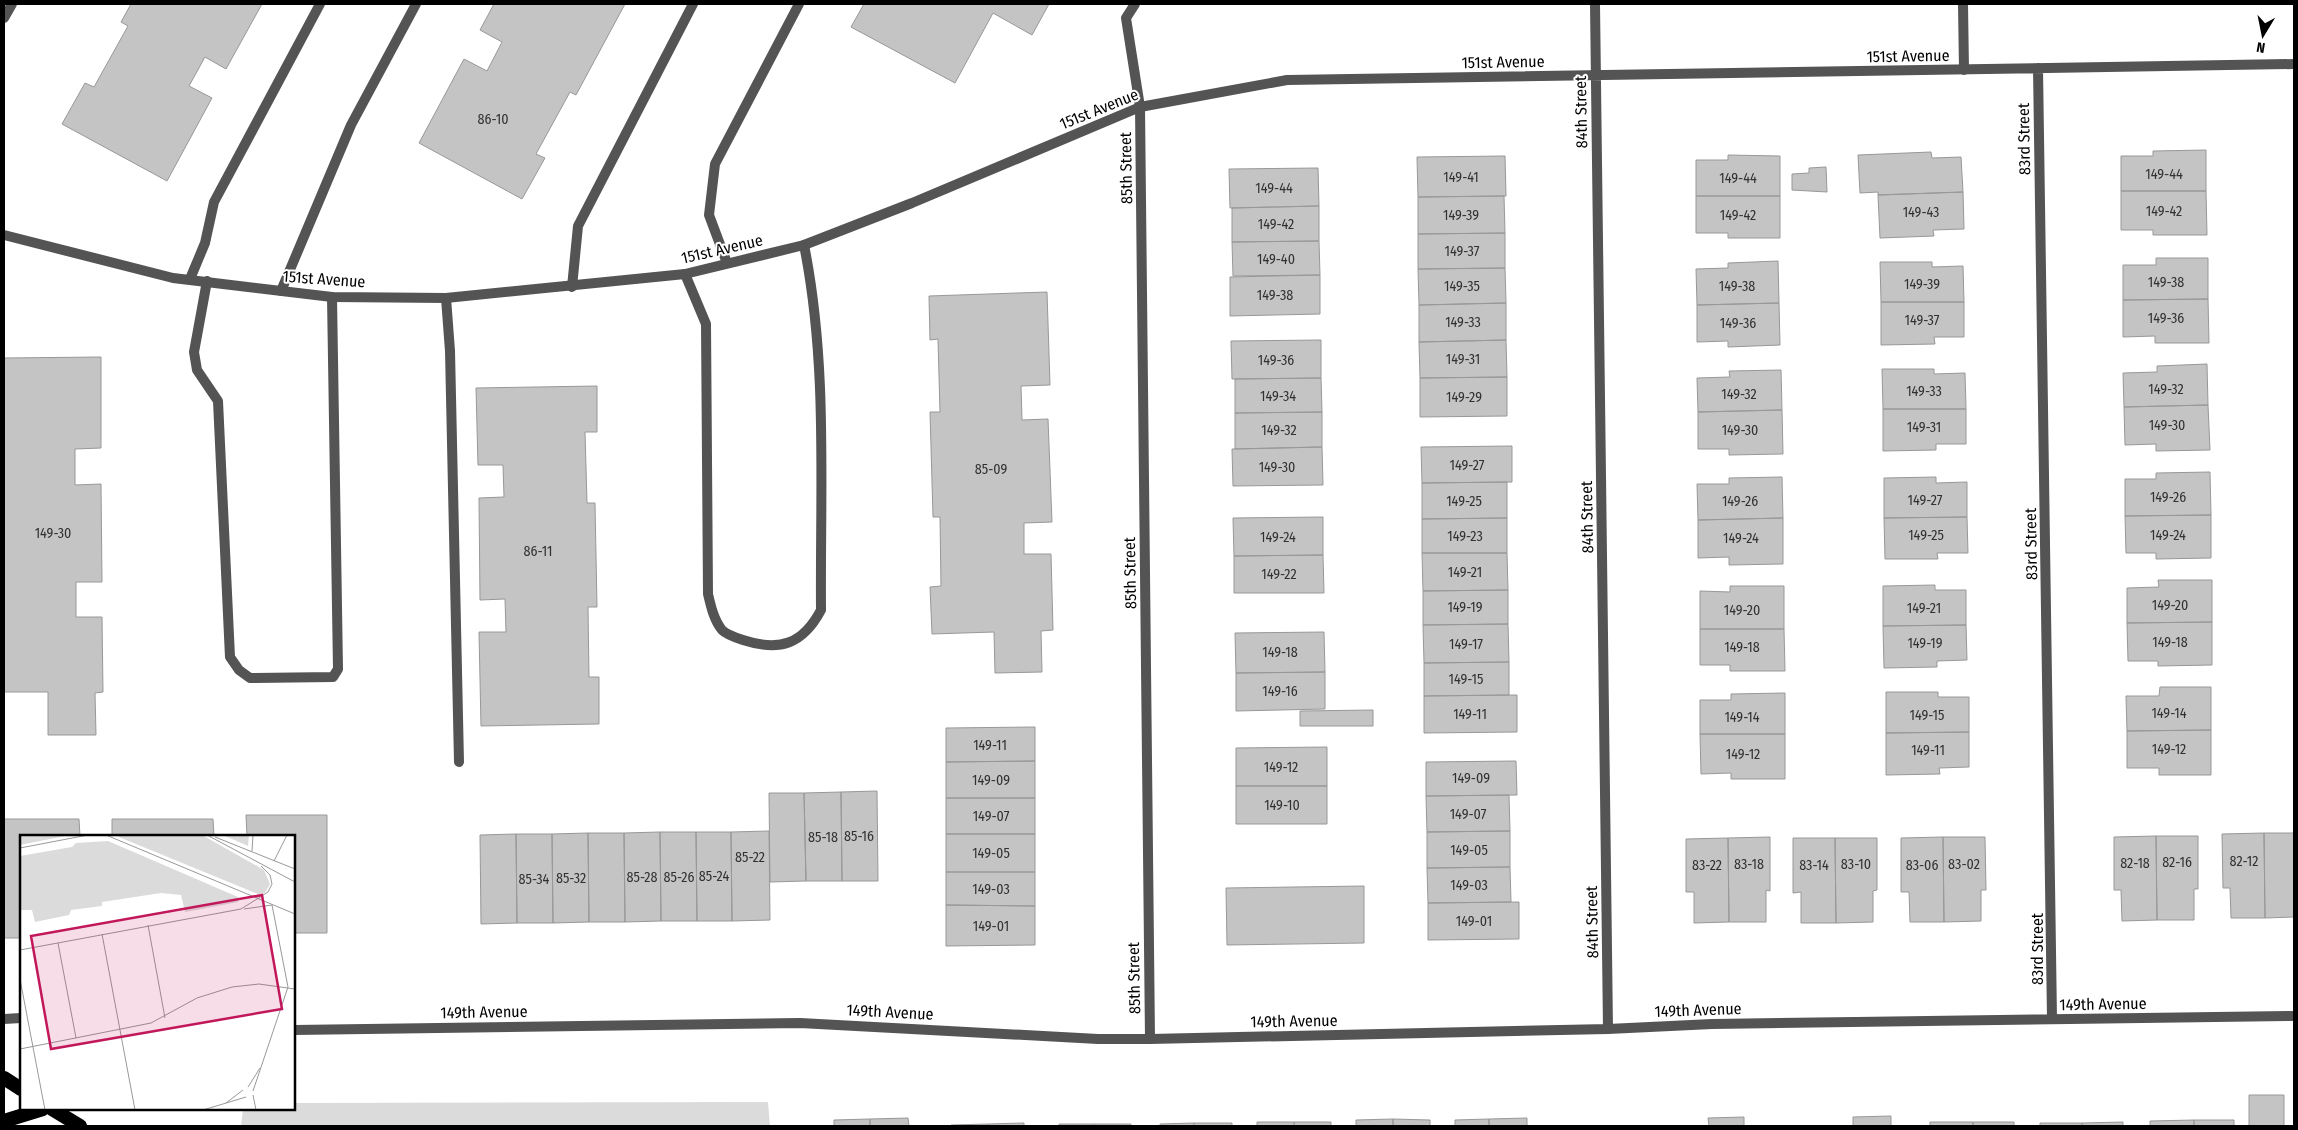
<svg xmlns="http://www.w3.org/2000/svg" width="2298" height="1130" font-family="'Fira Sans Condensed',sans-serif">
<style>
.green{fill:#dbdbdb}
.building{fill:#c4c4c4;stroke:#989898}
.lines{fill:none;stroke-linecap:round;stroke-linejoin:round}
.service{stroke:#545454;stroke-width:10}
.minor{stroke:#545454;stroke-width:10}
.trunk{stroke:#000;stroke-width:14}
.labels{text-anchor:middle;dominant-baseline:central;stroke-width:4;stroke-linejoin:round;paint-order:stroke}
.number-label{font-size:14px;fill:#313131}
.street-label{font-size:16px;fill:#000;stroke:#fff}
.inset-road{fill:none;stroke:#999;stroke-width:1}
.view{fill:#c2185b;fill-opacity:0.15;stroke:#c2185b;stroke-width:2.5}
.inset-edge{fill:none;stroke:#000;stroke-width:2.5}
</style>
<rect width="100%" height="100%" fill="#fff"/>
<!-- green -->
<path class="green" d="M768 1102 770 1126H241L243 1109H294V1103Z"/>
<!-- building -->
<path class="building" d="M131 4H262L226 69 205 57 189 86 212 98 167 181 62 124 85 83 94 87 128 26 121 22Z
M494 4H625L576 95 570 92 536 154 545 158 522 199 419 143 464 59 487 71 502 42 480 30Z
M864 4H1049L1032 35 993 13 955 83 851 27Z
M2206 150V191H2121V156H2153V151Z
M1931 152 1932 158 1961 157 1963 192 1878 195V192L1860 193 1858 155Z
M1728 155 1780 156V196H1696V160H1728Z
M1505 156 1506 196 1418 197 1417 157Z
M1826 167 1827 192 1792 190V174L1809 173V168Z
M1318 168 1319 206 1230 208 1229 169Z
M2121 191H2206L2207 235H2153V230H2121Z
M1963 192 1964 229 1933 230 1934 236 1880 238 1878 195Z
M1504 196 1505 233 1418 234V197Z
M1696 196H1780V238H1728V233H1696Z
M1319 206V241L1232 242V208Z
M1505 233V268L1418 269V234Z
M1319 241 1320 275 1233 276 1232 242Z
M2156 258H2208V299L2123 300V265H2156Z
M1778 261 1779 303 1697 305 1696 269 1728 268V263Z
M1880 262H1932V267L1963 266 1964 302H1881Z
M1505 268 1506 303 1419 305 1418 269Z
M1320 275V314L1230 316V277Z
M1047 292 1050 385 1021 386 1022 420 1048 419 1052 522 1024 523V554H1051L1053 630 1041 631 1042 672 995 673 994 632 932 634 930 587 941 586 940 517H933L930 412H940L938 339 930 340 929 296Z
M2208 299 2209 343H2155V336L2123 337V300Z
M1881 302H1964V337H1934L1935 344 1881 345Z
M1506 303V340L1419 342V305Z
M1779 303 1780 345 1728 347V341L1697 342V305Z
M1321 340V378L1232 379 1231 341Z
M1506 340 1507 377 1420 378 1419 342Z
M101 357V448L75 449V485L101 484 102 582H76V617H102L103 692 95 693 96 735H48V692H4V358Z
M2207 364 2208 405 2124 407 2123 373 2157 372V366Z
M1882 369H1934V374L1965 373 1966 409H1883Z
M1781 370 1782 410 1698 412 1697 378 1730 377 1729 371Z
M1507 377V416L1420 417V378Z
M1321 378 1322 412 1235 413V379Z
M597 386V432H585L587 503H595L597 607H588L589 677H599V724L481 726 479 632H506L505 599 480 600 479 498 504 497 503 465H478L476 388Z
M2208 405 2210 450 2156 451V444L2125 445 2124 407Z
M1883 409H1966V444H1936V450L1883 451Z
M1782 410 1783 454 1729 455V449H1698V412Z
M1322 412V447L1235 449V413Z
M1512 446V482L1422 483 1421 447Z
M1322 447 1323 485 1233 486 1232 449Z
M2210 472 2211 515 2125 516V479H2156V473Z
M1782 477 1783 518 1698 520 1697 484H1729V478Z
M1936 477V483L1967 482V517L1884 518V478Z
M1507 482V518L1422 519V483Z
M2211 515V558L2156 559V553H2126L2125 516Z
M1323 517V555L1234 556 1233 518Z
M1967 517 1968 553H1937L1938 559H1885L1884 518Z
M1507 518V553H1422V519Z
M1783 518V564L1729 565V557L1698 558V520Z
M1422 553H1507L1508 590 1423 591Z
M1323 555 1324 593H1234V556Z
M2158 580H2212V622L2127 623V588L2159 587Z
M1935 585V590H1966V625L1883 626V586Z
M1730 586H1784V629H1700V591L1730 592Z
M1508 590V624L1423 625V591Z
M2212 622V665L2158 666V661H2128L2127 623Z
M1508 624 1509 662 1424 663 1423 625Z
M1966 625 1967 660 1937 661V667L1884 668 1883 626Z
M1700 629H1784L1785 671H1730V665H1700Z
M1324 632 1325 672 1236 673 1235 633Z
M1509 662V695L1424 696V663Z
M1325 672V709L1236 711V673Z
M2160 687H2211V730L2127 731 2126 696H2159Z
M1886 692H1938V697H1969V732L1886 733Z
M1785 693V734H1700V700H1731V694Z
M1517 695V732L1424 733V696Z
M1373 710V726H1300V711Z
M1035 727V761L946 762V728Z
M2211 730V775H2159V768H2127V731Z
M1969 732V767L1939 768 1940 774 1886 775V733Z
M1700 734H1785V779H1731V773L1701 774Z
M1327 747V786H1236V748Z
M1035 761V798H946V762Z
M1516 761 1517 795 1426 796V762Z
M1236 786H1327V824H1236Z
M877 791 878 881H842L841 792Z
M841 792 842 881H806L804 793Z
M769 793H804L806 881 770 882Z
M1509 795 1510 831 1427 832 1426 796Z
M946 798H1035V834H946Z
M246 815H327V933H294V836H247Z
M4 819H79L80 836H21V938H4Z
M112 819H213L214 836H112Z
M769 831 770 920 732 921 731 832Z
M1510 831V867L1427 868V832Z
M660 832H696L697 921H661Z
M660 832 661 921 625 922 624 833Z
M696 832H731L732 921H697Z
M588 833H624L625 922H589Z
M588 833 589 922 553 923 552 834Z
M2264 833H2294V917L2265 918Z
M2264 833 2265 918H2231L2230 888H2223L2222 834Z
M516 834H552L553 923H517Z
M516 834 517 923 481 924 480 835Z
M946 834H1035V872H946Z
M2156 836H2198V889H2194V920H2157Z
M2156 836 2157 920 2122 921 2121 890H2114V837Z
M1770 837V891L1766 890V922H1729L1728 838Z
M1943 837H1985L1986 890H1981V921L1944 922Z
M1943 837 1944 922H1910L1909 892H1901V838Z
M1728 838 1729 922 1694 923V892H1686V839Z
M1793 838H1835L1836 923H1801V892L1793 893Z
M1835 838H1877V890L1873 891V922L1836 923Z
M1510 867 1511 902 1428 903 1427 868Z
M946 872H1035V906L946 905Z
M1364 886V943L1227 945 1226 888Z
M1519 902V939L1428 940V903Z
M946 905 1035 906V945L946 946Z
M2249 1095H2284V1126H2249Z
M1891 1116V1126H1853V1117Z
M1744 1117V1126H1709L1708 1118Z
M908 1118 909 1126H870V1119Z
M1527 1118V1126H1489V1119Z
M870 1119V1126H834V1120Z
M1393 1119 1430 1120V1126H1393Z
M1393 1119V1126H1356V1120Z
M1489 1119V1126H1455V1120Z
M2194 1120H2234V1126H2194Z
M2194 1120V1126H2150V1121Z
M1257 1122H1294V1126H1257Z
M1294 1122H1331V1126H1294Z
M1930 1122H1973V1126H1930Z
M1973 1122H2014V1126H1973Z
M2123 1122V1126H2082V1123Z
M1024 1123V1126H988V1124Z
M1194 1123H1232V1126H1194Z
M1194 1123V1126H1160V1124Z
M2040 1123H2082V1126H2040Z
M988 1124V1126H951V1125Z
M1059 1124H1094V1126H1059Z
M1094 1124H1131V1126H1094Z"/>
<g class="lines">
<!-- service -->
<path class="service" d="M1135 4 1126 18 1140 107
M1963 4 1964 70
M727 263 709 215 715 164 799 4
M685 274 706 324 708 594C711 607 714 620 722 630 727 635 737 638 743 640 780 652 803 644 821 610 820 488 828 364 804 245
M190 279 205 243 214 202 320 4
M207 281 194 352 197 370 218 401 230 657 239 670 250 678 333 677 338 669 332 297
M572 287 578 226 693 4
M281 291 351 125 416 4
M446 298 450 351 459 762"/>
<!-- minor -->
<path class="minor" d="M1595 4 1608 1029
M4 18 12 4
M2038 68 2052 1019
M1140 107 1150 1039
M4 235 173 278 332 297 446 298 685 274 804 245 912 203 1140 107 1287 80 2294 64
M4 1019 21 1018
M294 1030 800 1023 1098 1039H1150L1608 1029 1712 1024 2294 1016"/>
<!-- trunk -->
<path class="trunk" d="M4 1078 21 1089
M52 1109 80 1126
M4 1121 43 1109"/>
</g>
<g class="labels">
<!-- number labels -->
<g class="number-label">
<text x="493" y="119">86-10</text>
<text x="2164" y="174">149-44</text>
<text x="1461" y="177">149-41</text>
<text x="1738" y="178">149-44</text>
<text x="1274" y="188">149-44</text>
<text x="2164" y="211">149-42</text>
<text x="1921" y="212">149-43</text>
<text x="1461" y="215">149-39</text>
<text x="1738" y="215">149-42</text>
<text x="1276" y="224">149-42</text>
<text x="1462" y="251">149-37</text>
<text x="1276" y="259">149-40</text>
<text x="2166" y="282">149-38</text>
<text x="1922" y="284">149-39</text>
<text x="1462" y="286">149-35</text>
<text x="1737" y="286">149-38</text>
<text x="1275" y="295">149-38</text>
<text x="2166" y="318">149-36</text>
<text x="1922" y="320">149-37</text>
<text x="1463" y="322">149-33</text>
<text x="1738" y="323">149-36</text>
<text x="1463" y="359">149-31</text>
<text x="1276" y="360">149-36</text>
<text x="2166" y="389">149-32</text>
<text x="1924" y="391">149-33</text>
<text x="1739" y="394">149-32</text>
<text x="1278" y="396">149-34</text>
<text x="1464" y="397">149-29</text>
<text x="2167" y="425">149-30</text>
<text x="1924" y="427">149-31</text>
<text x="1279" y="430">149-32</text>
<text x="1740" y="430">149-30</text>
<text x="1467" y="465">149-27</text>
<text x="1277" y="467">149-30</text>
<text x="991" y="469">85-09</text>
<text x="2168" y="497">149-26</text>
<text x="1925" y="500">149-27</text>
<text x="1464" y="501">149-25</text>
<text x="1740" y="501">149-26</text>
<text x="53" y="533">149-30</text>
<text x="1926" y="535">149-25</text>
<text x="2168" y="535">149-24</text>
<text x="1465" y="536">149-23</text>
<text x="1278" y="537">149-24</text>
<text x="1741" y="538">149-24</text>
<text x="538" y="551">86-11</text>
<text x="1465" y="572">149-21</text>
<text x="1279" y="574">149-22</text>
<text x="2170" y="605">149-20</text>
<text x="1465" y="607">149-19</text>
<text x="1924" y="608">149-21</text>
<text x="1742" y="610">149-20</text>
<text x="2170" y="642">149-18</text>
<text x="1925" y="643">149-19</text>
<text x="1466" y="644">149-17</text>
<text x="1742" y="647">149-18</text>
<text x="1280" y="652">149-18</text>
<text x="1466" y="679">149-15</text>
<text x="1280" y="691">149-16</text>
<text x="2169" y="713">149-14</text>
<text x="1470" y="714">149-11</text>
<text x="1927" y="715">149-15</text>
<text x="1742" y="717">149-14</text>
<text x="990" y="745">149-11</text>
<text x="2169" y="749">149-12</text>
<text x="1928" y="750">149-11</text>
<text x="1743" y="754">149-12</text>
<text x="1281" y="767">149-12</text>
<text x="1471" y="778">149-09</text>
<text x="991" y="780">149-09</text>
<text x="1282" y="805">149-10</text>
<text x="1468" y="814">149-07</text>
<text x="991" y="816">149-07</text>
<text x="859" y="836">85-16</text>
<text x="823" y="837">85-18</text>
<text x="1469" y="850">149-05</text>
<text x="991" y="853">149-05</text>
<text x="750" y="857">85-22</text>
<text x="2244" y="861">82-12</text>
<text x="2177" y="862">82-16</text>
<text x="2135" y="863">82-18</text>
<text x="1749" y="864">83-18</text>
<text x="1856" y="864">83-10</text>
<text x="1964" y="864">83-02</text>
<text x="1707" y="865">83-22</text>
<text x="1814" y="865">83-14</text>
<text x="1922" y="865">83-06</text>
<text x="714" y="876">85-24</text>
<text x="642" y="877">85-28</text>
<text x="679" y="877">85-26</text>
<text x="571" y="878">85-32</text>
<text x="534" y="879">85-34</text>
<text x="1469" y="885">149-03</text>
<text x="991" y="889">149-03</text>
<text x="1474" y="921">149-01</text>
<text x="991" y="926">149-01</text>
</g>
<!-- street labels -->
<g class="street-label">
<text transform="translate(1908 56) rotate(-1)">151st Avenue</text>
<text transform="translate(1503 62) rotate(-1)">151st Avenue</text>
<text transform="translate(1099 109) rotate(-22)">151st Avenue</text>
<text transform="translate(1581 112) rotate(-91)">84th Street</text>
<text transform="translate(2024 139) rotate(-91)">83rd Street</text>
<text transform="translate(1126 168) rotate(-91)">85th Street</text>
<text transform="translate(722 249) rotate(-13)">151st Avenue</text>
<text transform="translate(324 279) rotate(4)">151st Avenue</text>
<text transform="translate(1587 517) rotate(-91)">84th Street</text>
<text transform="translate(2031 544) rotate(-91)">83rd Street</text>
<text transform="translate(1130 573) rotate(-91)">85th Street</text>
<text transform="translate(1592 922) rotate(-91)">84th Street</text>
<text transform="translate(2037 949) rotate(-90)">83rd Street</text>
<text transform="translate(1134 978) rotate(-91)">85th Street</text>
<text transform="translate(2103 1004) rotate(-1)">149th Avenue</text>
<text transform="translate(1698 1010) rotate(-2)">149th Avenue</text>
<text transform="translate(484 1012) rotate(-1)">149th Avenue</text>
<text transform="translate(890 1012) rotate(3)">149th Avenue</text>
<text transform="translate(1294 1021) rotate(-1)">149th Avenue</text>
</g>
</g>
<!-- overview -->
<g transform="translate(20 835)">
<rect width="275" height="275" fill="#fff"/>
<path d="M0 0H50L0 10ZM94 0H182L244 35 250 49 245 58 238 59ZM203 0H229L228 11ZM88 6 218 62V67L165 77 161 60 141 58 82 67V71L51 75 49 80 15 87 12 75H0V21L52 12 56 8Z" fill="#dbdbdb"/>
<path class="inset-road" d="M86 0 275 79M187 0 275 47M195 2 275 34M0 13 68 0M232 16 233 0M254 26 267 0M237 64 248 57 252 49 250 40 241 31M224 74 252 70 268 152 233 256M128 90 145 183M82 99 115 275M38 108 56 203M0 115 221 74 237 64M0 144 25 275M0 214 131 188 177 163 212 152 239 149 275 154M228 252 240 233M233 260 236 275M206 268 223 255M183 275 226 262"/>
<path class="view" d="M242 60 262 174 31 214 11 101Z"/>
<rect width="275" height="275" class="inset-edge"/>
</g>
<!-- border -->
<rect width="2298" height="1130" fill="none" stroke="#000000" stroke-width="10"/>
<!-- north arrow -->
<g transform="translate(2263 35) rotate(190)" stroke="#ffffff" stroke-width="4" paint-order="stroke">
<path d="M0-4L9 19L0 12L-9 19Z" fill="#000000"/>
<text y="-8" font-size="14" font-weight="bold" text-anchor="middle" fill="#000000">N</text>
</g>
</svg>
